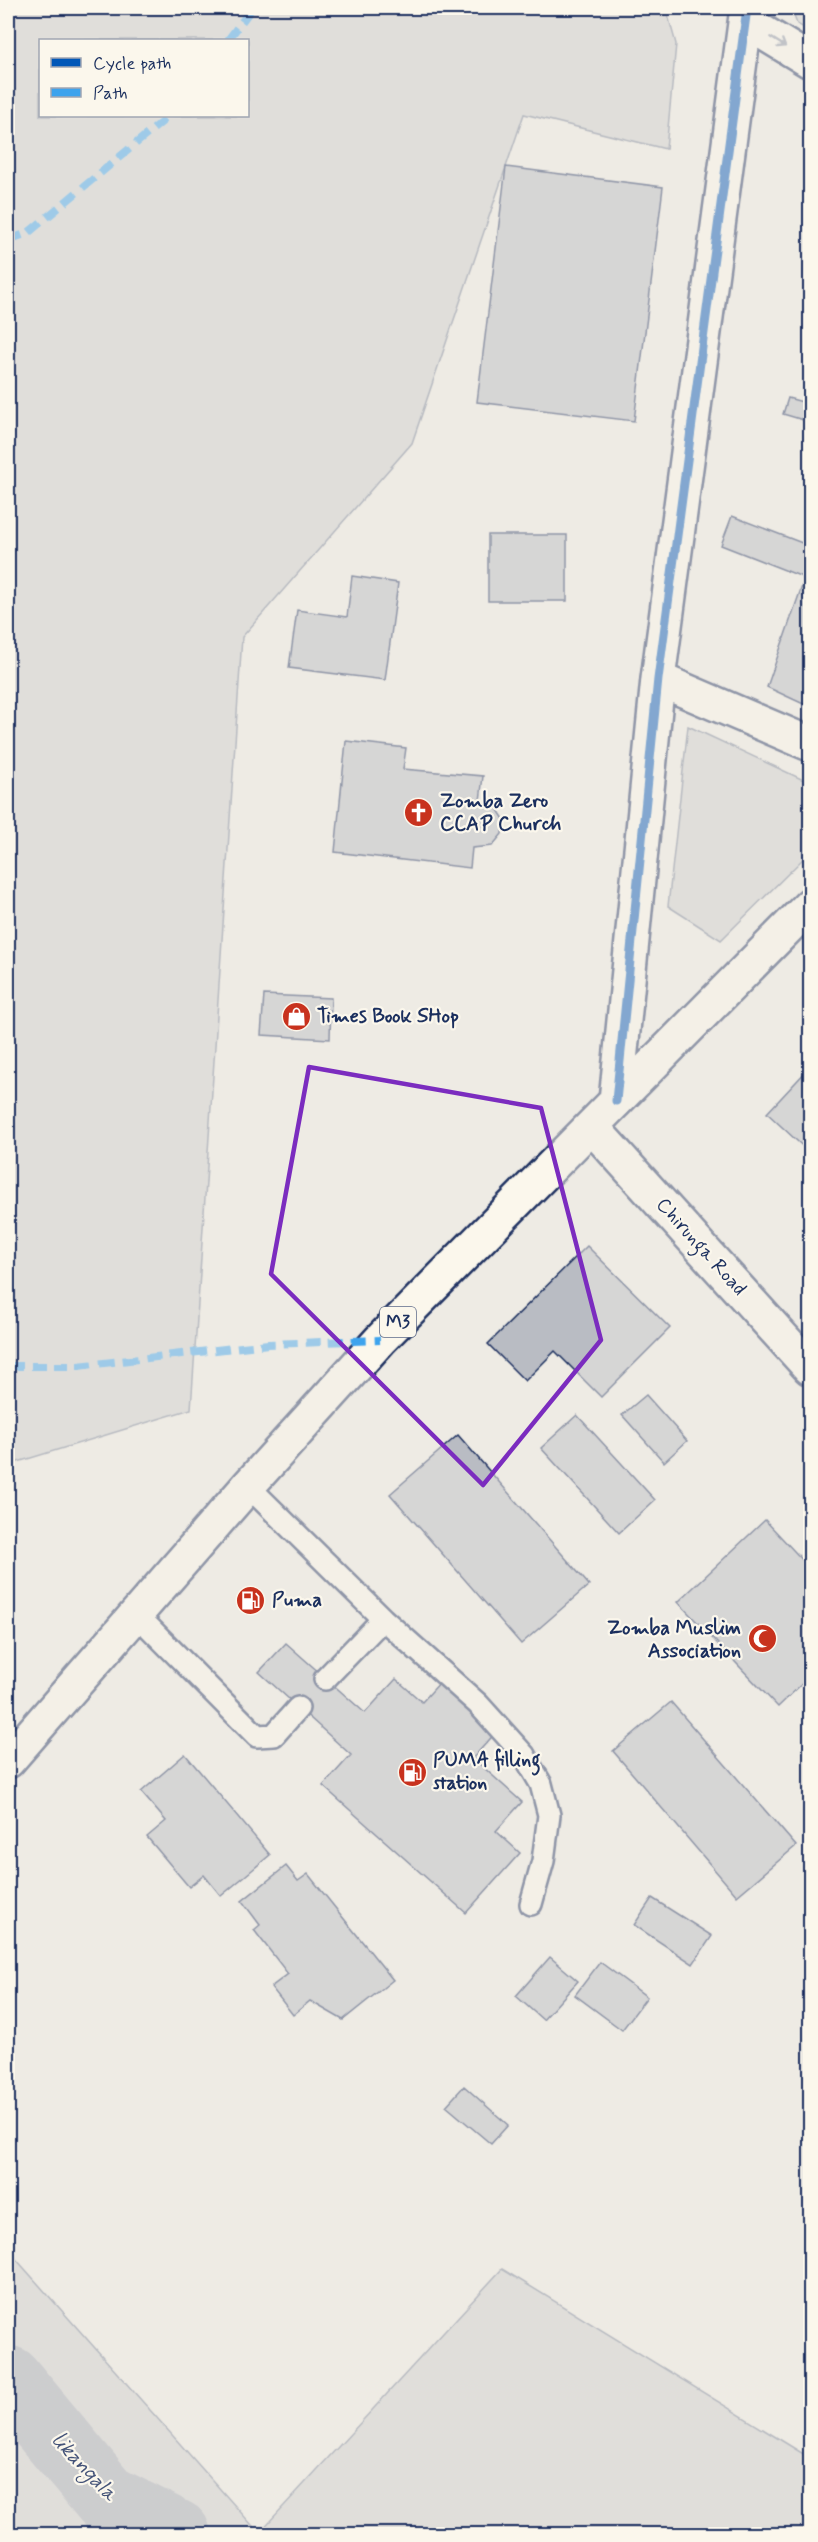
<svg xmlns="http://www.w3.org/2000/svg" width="818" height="2542" font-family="Mynerve,sans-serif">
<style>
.green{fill:#cecfcf;stroke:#747f96;stroke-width:1.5;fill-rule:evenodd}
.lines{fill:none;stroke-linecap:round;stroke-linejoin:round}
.river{stroke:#a3a8b4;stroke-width:69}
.building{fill:#b9bcc3;stroke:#1b2f5e;stroke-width:1.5}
.service-casing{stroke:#1b2f5e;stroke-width:26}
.minor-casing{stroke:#1b2f5e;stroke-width:38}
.tertiary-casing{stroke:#1b2f5e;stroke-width:38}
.trunk-casing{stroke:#1b2f5e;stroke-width:38}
.service{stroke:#fbf7ec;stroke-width:21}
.minor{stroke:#fbf7ec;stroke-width:33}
.tertiary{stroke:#fbf7ec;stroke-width:33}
.trunk{stroke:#fbf7ec;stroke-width:33}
.quiet{stroke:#3da3ed;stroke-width:8;stroke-dasharray:15 8;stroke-linecap:butt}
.cycleway-casing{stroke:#fbf7ec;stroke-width:13}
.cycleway{stroke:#0057b8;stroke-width:9}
.oneway{stroke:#8b93a5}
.marked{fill:none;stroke:#7b2cbf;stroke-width:4.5;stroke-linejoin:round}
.labels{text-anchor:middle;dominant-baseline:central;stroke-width:4.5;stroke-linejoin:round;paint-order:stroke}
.shield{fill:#fbf7ec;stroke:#5e6b89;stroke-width:1.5}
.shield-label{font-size:18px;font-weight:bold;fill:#1b2f5e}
.poi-label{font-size:20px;font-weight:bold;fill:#1b2f5e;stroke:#fbf7ec;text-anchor:start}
.street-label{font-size:20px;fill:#1b2f5e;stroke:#fbf7ec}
.water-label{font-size:21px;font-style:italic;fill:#445378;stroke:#fbf7ec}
</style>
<rect width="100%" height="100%" fill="#eeebe4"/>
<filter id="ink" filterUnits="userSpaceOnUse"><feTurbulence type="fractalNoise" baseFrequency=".0167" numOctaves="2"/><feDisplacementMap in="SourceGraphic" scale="12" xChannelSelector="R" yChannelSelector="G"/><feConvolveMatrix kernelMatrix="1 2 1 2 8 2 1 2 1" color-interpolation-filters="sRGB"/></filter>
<g filter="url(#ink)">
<!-- green -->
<path class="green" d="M8 8H666L676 44 666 149 524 114 412 443 242 637 191 1409 8 1465ZM40 40H248V116H40Z
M791 8H810V31L797 24Z
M688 726 810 783V852L721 940 668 906Z
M8 2250 259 2533 502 2269 810 2458V2534H8Z"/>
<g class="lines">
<!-- river -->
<path class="river" d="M8 2380 107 2499 176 2534"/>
</g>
<!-- building -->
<path class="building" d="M506 167 663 187 634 421 477 402Z
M788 398 810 404V422L783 414Z
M732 516 810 546V563L805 578 721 545Z
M488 535H567V601H488Z
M810 563V707L767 687Z
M352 576 398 583 385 680 289 668 297 610 347 617Z
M346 741 406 748 403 769 483 776 480 801 494 804 504 819 502 834 492 846 472 848 470 868 335 852Z
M264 995 331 998 330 1039 261 1035Z
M810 1067V1153L767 1113Z
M587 1246 670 1328 601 1397 555 1351 525 1381 488 1344Z
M646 1395 687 1441 664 1462 622 1415Z
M577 1415 655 1500 619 1533 541 1448Z
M458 1435 589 1585 521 1644 390 1494Z
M765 1520 810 1568V1676L778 1707 678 1602Z
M286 1643 365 1713 396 1679 422 1702 442 1680 498 1730 473 1758 522 1802 496 1831 520 1853 466 1913 323 1786 351 1755 259 1672Z
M671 1702 796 1846 737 1896 613 1751Z
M185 1754 270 1855 221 1896 204 1875 189 1887 147 1837 166 1821 141 1792Z
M286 1866 298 1881 308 1874 393 1980 343 2020 310 2001 293 2015 271 1987 288 1974 254 1930 260 1925 242 1901Z
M652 1898 712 1936 693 1964 634 1925Z
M550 1957 578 1981 543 2020 516 1996Z
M600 1962 647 1997 622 2030 575 1995Z
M464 2086 508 2125 491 2144 446 2106Z"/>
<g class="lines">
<defs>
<path id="service" d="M248 1486 383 1619 478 1704 524 1755 541 1784 549 1815 543 1861 531 1904
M136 1614 257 1736 274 1735 298 1708
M325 1679 383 1619"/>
<path id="minor" d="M746 22 810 61
M658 679 810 744
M616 1101 658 679 747 8"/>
<path id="tertiary" d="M592 1127 810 1368"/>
<path id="trunk" d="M8 1761 248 1486 380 1340 810 905"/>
</defs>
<!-- service casing -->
<use href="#service" class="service-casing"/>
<!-- minor casing -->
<use href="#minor" class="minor-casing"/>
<!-- tertiary casing -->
<use href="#tertiary" class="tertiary-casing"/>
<!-- trunk casing -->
<use href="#trunk" class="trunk-casing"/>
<!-- service -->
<use href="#service" class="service"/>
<!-- minor -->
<use href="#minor" class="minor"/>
<!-- tertiary -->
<use href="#tertiary" class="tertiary"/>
<!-- trunk -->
<use href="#trunk" class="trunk"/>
<!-- quiet -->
<path class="quiet" d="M228 40 252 8
M8 240 28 233 169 116
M8 1366H78L268 1344 380 1340"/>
<defs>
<path id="cycleway" d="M616 1101 658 679 747 8"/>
</defs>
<!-- cycleway casing -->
<use href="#cycleway" class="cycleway-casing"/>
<!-- cycleway -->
<use href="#cycleway" class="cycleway"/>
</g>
<!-- one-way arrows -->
<defs><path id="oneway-shaft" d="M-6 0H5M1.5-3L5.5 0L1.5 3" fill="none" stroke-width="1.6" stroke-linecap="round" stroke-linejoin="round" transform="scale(1.5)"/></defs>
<use class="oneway" href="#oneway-shaft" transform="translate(778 42) rotate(32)"/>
</g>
<!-- marked area -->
<path d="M0 0H818V2542H0ZM309 1067 541 1108 601 1340 483 1485 271 1274Z" fill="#eeebe4" fill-opacity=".55" fill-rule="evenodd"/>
<path class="marked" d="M309 1067 541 1108 601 1340 483 1485 271 1274Z"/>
<!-- icons -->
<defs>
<symbol id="church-disc" viewBox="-11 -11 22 22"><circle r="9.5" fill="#c8321e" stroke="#fbf7ec"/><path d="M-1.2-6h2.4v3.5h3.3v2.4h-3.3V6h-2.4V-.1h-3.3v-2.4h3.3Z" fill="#fff"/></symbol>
<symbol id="shop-disc" viewBox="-11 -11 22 22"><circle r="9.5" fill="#c8321e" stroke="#fbf7ec"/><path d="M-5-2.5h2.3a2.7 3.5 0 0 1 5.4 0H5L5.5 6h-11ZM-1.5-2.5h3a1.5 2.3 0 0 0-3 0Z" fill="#fff"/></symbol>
<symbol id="fuel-disc" viewBox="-11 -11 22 22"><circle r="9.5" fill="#c8321e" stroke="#fbf7ec"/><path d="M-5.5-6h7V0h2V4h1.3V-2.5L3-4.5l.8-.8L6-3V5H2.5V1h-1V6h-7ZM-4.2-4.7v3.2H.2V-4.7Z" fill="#fff"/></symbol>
<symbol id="mosque-disc" viewBox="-11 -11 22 22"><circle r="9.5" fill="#c8321e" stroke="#fbf7ec"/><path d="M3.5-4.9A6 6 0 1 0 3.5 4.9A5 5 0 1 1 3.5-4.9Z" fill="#fff"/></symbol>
</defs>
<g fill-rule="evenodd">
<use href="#church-disc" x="402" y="796" width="33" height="33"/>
<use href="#shop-disc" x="280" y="1000" width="33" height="33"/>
<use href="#fuel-disc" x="234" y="1584" width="33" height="33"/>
<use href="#mosque-disc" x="746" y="1622" width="33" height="33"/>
<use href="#fuel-disc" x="396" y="1756" width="33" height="33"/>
</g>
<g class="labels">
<!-- shield labels -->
<rect class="shield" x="380" y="1307" width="36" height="30" rx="4.5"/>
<g class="shield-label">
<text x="398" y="1322">M3</text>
</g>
<!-- poi labels -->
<g class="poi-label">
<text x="440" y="801">Zomba Zero<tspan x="440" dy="23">CCAP Church</tspan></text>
<text x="317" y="1016">Times Book SHop</text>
<text x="272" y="1600">Puma</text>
<text x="741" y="1628" text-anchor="end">Zomba Muslim<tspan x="741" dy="23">Association</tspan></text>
<text x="433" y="1760">PUMA filling<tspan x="433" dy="23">station</tspan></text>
</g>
<!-- street labels -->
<g class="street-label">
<text transform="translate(701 1247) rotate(48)">Chirunga Road</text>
</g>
<!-- water labels -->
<g class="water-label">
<text transform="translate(84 2467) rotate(47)">likangala</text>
</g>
</g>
<!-- margin -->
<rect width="818" height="2542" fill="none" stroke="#fbf7ec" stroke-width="30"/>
<rect x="15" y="15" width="788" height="2512" fill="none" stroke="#1b2f5e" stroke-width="2" filter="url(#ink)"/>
<!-- legend -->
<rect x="39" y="39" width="210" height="78" fill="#fbf7ec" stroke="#a1a7b3" stroke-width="1.5"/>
<rect x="51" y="58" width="30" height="9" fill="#0057b8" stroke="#a1a7b3" stroke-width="1.5"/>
<text x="93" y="69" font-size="18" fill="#1b2f5e">Cycle path</text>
<rect x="51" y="88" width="30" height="9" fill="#3da3ed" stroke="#a1a7b3" stroke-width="1.5"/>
<text x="93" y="99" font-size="18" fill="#1b2f5e">Path</text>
</svg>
